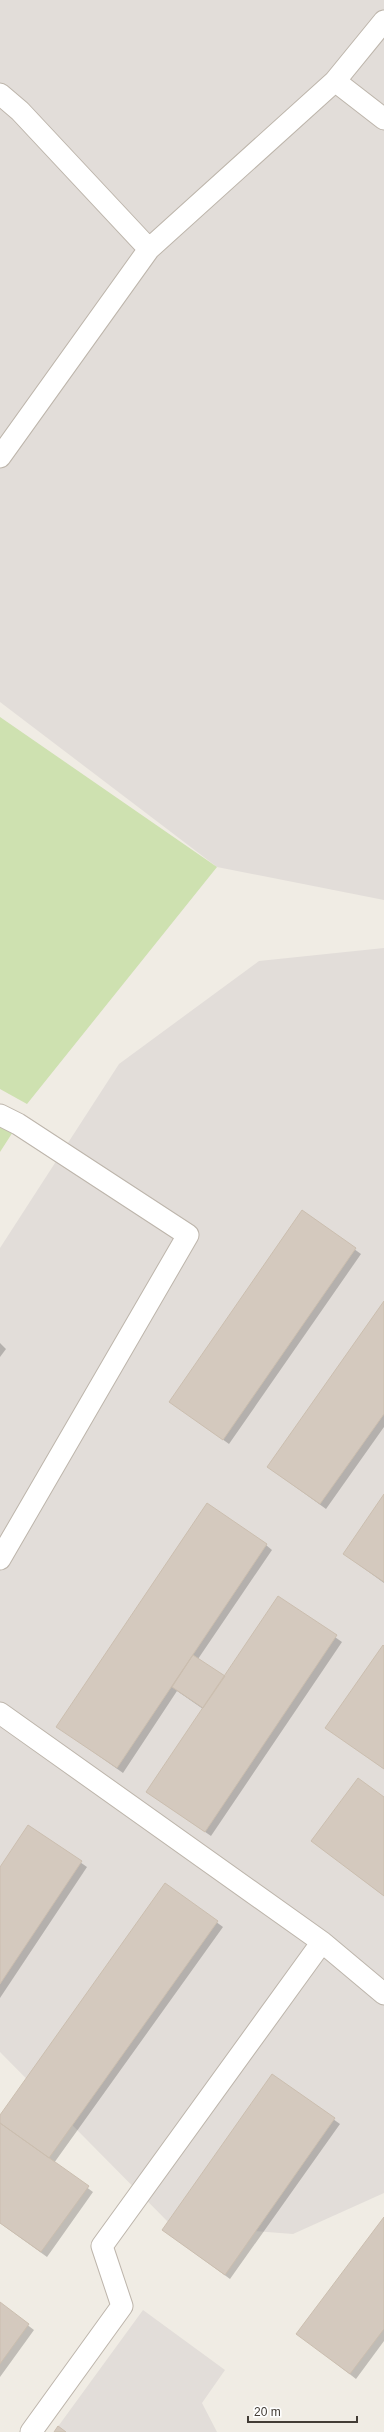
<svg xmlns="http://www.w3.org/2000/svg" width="384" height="2432" font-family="Arial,sans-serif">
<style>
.industrial{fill:#e2ddd9}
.green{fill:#cee1b0}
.shadow{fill:#0003}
.building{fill:#d4c9be;stroke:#cbbeaf}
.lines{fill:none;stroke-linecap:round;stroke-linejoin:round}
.service-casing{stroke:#bdb5ab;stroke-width:23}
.service{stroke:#fff;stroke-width:21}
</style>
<rect width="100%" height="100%" fill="#f0ece4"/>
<!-- industrial -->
<path class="industrial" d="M0 0H384V900L217 867 0 702Z
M384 948V2193L293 2234 171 2225 0 2052V1248L119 1064 259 961Z
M143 2310 225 2370 202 2403 217 2432H54Z"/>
<!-- green -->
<path class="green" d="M0 717 217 867 27 1104 0 1089Z
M0 1116 18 1124 0 1152Z"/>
<!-- shadow -->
<path class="shadow" d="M303 1212 361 1254 229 1444 171 1402Z
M384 1302V1427L326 1509 268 1467Z
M0 1343 6 1349 0 1357Z
M384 1496V1583L344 1554Z
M266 1545 272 1550 198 1659 225 1677 278 1597 342 1642 211 1836 147 1792 203 1709 177 1691 123 1773 58 1727Z
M384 1647V1769L327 1728Z
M384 1798V1896L312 1841Z
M29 1826 87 1867 0 1998V1869Z
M166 1885 223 1927 54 2163 93 2192 47 2257 0 2223V2117Z
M272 2075 340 2124 230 2279 163 2230Z
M384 2218V2341L356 2379 298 2334Z
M0 2304 34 2330 0 2377Z"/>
<!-- building -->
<path class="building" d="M302 1210 356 1248 223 1440 169 1402Z
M384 1301V1414L320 1504 267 1467Z
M384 1494V1582L343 1554Z
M207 1503 267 1544 117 1768 56 1727Z
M278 1596 337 1635 205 1832 146 1792Z
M383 1645 384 1646V1769L325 1728Z
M193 1655 225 1676 203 1708 172 1687Z
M358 1778 384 1797V1896L311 1841Z
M28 1825 82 1861 0 1984V1867Z
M165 1883 218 1921 49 2158 0 2123V2115Z
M272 2074 335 2118 225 2275 162 2230Z
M0 2123 89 2186 41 2252 0 2223Z
M384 2217V2329L350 2374 296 2334Z
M0 2302 29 2324 0 2364Z
M58 2426 66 2432H54Z"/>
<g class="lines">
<defs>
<path id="service" d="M335 81 384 119
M0 94 20 111 149 249
M0 457 149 249 335 81 384 21
M0 1115 18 1124 188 1235 0 1559
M0 1713 322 1942 384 1994
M31 2432 122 2306 102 2246 322 1942"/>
</defs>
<!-- service casing -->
<use href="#service" class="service-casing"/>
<!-- service -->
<use href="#service" class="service"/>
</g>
<!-- scale -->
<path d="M248 2416v6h109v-6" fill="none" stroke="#423c35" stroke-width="2"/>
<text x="254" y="2416" font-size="12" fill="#423c35" stroke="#ffffff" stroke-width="3" paint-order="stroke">20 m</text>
</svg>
